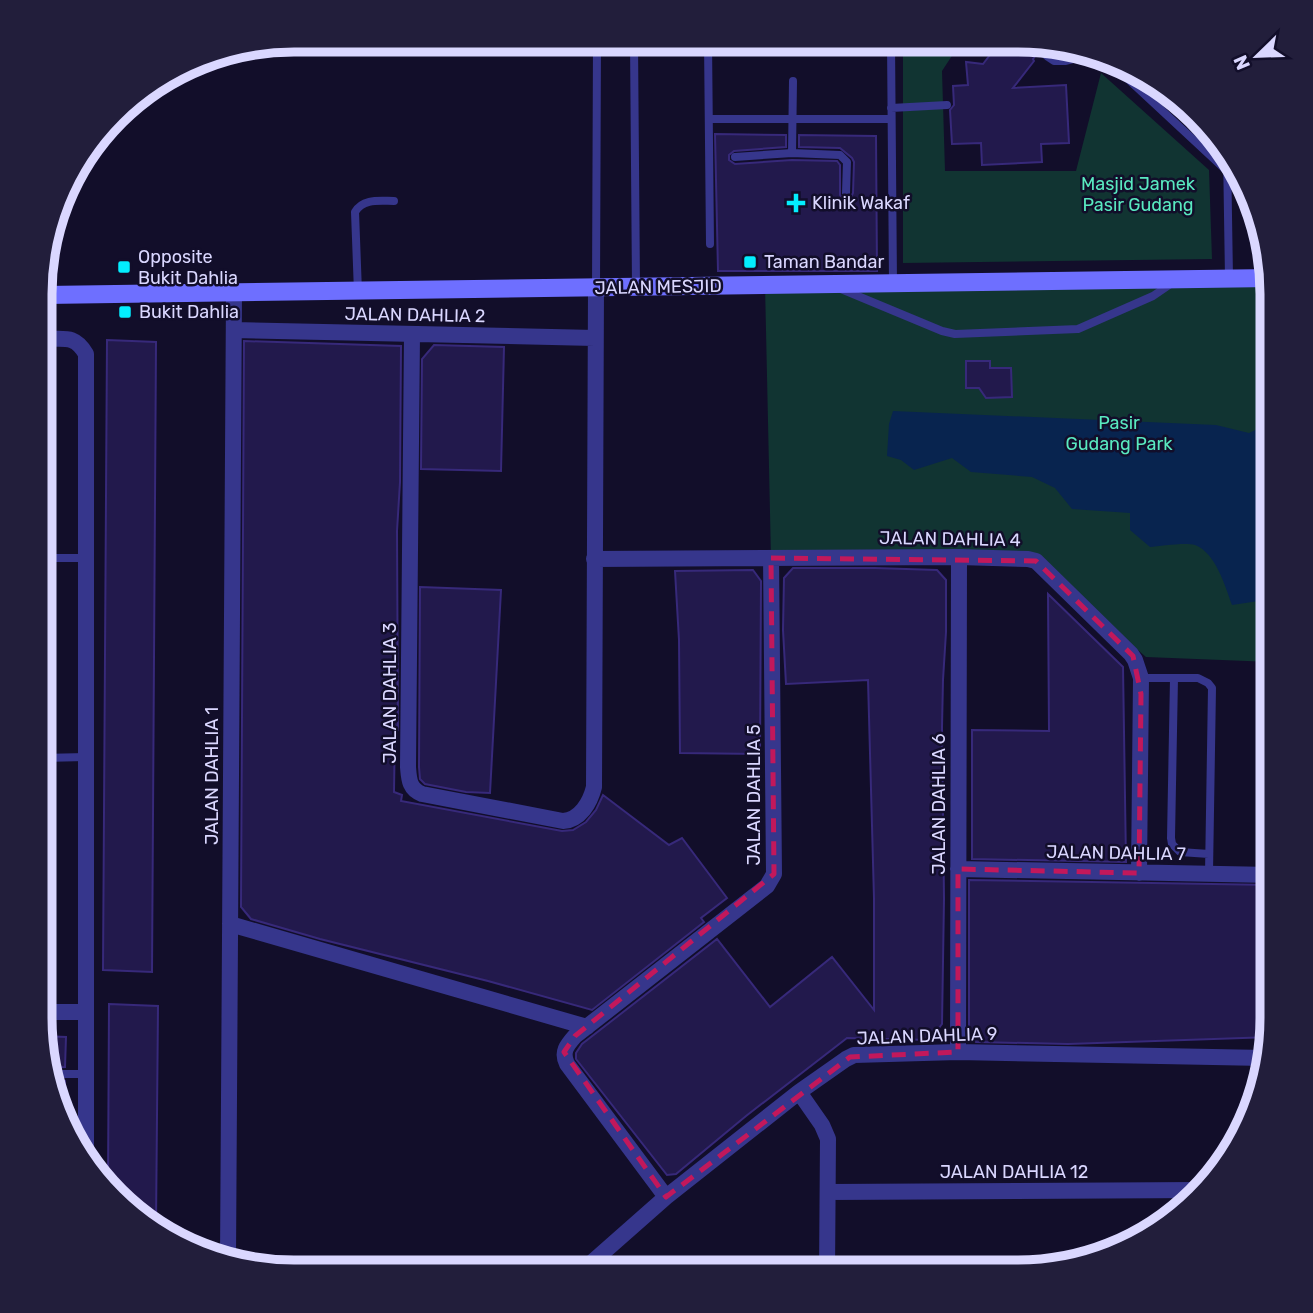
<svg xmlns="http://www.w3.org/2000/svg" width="1313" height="1313" font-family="Rubik,sans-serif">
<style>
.green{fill:#113432}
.water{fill:#08244f}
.building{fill:#22194c;stroke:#37297a;stroke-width:2}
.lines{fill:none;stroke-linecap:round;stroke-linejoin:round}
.lane{stroke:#36368c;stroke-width:8}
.street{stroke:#36368c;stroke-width:16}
.secondary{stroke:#6e6fff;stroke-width:18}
.marked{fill:none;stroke:#c2185b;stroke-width:5;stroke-dasharray:14 9;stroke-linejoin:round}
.poi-dot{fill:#03eeff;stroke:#120e2a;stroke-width:2.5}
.labels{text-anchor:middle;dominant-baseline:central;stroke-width:5;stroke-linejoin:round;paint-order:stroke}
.park-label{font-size:18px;fill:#59e9c0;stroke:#120e2a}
.poi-label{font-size:18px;fill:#dad7ff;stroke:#120e2a;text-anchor:start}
.street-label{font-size:18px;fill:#dad7ff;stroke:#120e2a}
.rim{fill:none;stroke:#dad7ff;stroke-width:9}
</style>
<rect width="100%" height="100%" fill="#120e2a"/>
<!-- green -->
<path class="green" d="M903 42H961L942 71 945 171H1076L1101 73 1209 170 1212 259 903 263Z
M1272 278V662L1146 657 1039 564 771 558 765 285Z"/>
<!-- water -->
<path class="water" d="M893 411 1216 425 1249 433 1272 422V599L1232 605C1225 586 1216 553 1195 545 1186 542 1160 546 1150 547L1130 530V513L1072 509 1055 488 1032 477 971 472 952 458 914 470 901 460 887 456 889 424Z"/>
<!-- building -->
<path class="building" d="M1000 42H1025L1026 46 1036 55 1033 59 1034 61 1013 88 1066 85 1069 143 1041 144 1042 162 982 165 981 143 952 144 950 110 954 105 953 86 968 85 966 62 983 64Z
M715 134 786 135V147L734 151 729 155V160L735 164 792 160 837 161 840 165V195L846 200 851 197 853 193 854 162 852 158 840 148 799 147V135L876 136 877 271H718Z
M107 340 156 342 152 972 103 970Z
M244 341 401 346 400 482 397 531 398 731 395 724 394 792 402 795 401 801 562 831 573 830 586 822 596 810 603 795 669 845 682 838 727 898 701 918 704 922 592 1010 488 981 320 939 251 919 241 907Z
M434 345 504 347 501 471 421 469 422 359Z
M966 361H990V368H1011L1012 397 986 398 979 388H966Z
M793 568H875L937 570 946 580V632L943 680 942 727 944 899 942 1024 930 1040 847 1038 746 1116 676 1174 667 1175 576 1059V1053L582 1044 717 939 770 1007 832 957 874 1010V898L868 680 786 684 783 630 784 578Z
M753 570 761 581 760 754 680 753 679 640 675 571Z
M420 587 501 590 490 793 466 792 425 784 420 779 419 767Z
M1048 594 1123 667 1126 862 972 859V730L1049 731Z
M969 880 1272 885V1037L1068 1044 976 1042 969 1035Z
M109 1004 158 1006 156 1225 108 1186Z
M41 1036 66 1037 65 1067 47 1068Z
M50 1081H65L66 1124 54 1101Z"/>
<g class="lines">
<!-- lane -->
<path class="lane" d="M634 41 636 287
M708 41 710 244
M891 42 893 284
M1031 42 1048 57 1054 61H1065L1077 58 1103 60
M1105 60 1114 66 1227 171
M891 108 947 105
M709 119H891
M1227 152 1229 278
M792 153 793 81
M735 157 792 153 840 155 847 162 846 193
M596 288 597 41
M841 289 942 331 955 334 1078 329 1153 296 1172 283
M358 292 355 212C363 198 380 201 394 201
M43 558H86
M1141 678H1198L1208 683 1212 688 1209 873
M1174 678 1171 838 1172 844 1180 852 1209 854
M42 758 86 757
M48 1074H86"/>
<!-- street -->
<path class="street" d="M234 330 595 338
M412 334 408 767C409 779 409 789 422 794L563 821C580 820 590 803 594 787L596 288
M45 339C65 339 75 335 86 354V1161
M594 559 959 557 1028 559 1036 561 1131 654 1135 660 1141 678 1139 873
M958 869 1272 875
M230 924 587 1027
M41 1012H86
M958 1052 959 557
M799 1092 822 1125 828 1139 827 1272
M828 1192 1200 1190
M666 1197 567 1064C561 1052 567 1045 575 1036L767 886 774 874 771 558
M228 1259 234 293
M581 1272 666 1197 799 1092 846 1059 854 1055 958 1052 1265 1058"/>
<!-- secondary -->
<path class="secondary" d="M45 295 1272 278"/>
</g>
<!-- marked area -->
<path class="marked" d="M771 558 1036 561 1133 656 1141 694 1139 873 958 869V1052L850 1057 666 1197 564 1052 575 1036 774 874Z"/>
<!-- markers -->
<g class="poi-dot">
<path d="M792.5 192.5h7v7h7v7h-7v7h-7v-7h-7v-7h7z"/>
<rect x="743" y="255" width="14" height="14" rx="3.5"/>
<rect x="117" y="260" width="14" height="14" rx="3.5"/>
<rect x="118" y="305" width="14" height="14" rx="3.5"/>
</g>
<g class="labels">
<!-- park labels -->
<g class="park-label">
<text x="1138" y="184">Masjid Jamek<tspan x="1138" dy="21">Pasir Gudang</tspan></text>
<text x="1119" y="423">Pasir<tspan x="1119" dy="21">Gudang Park</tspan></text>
</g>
<!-- poi labels -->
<g class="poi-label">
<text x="812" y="203">Klinik Wakaf</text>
<text x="138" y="257">Opposite<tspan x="138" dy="21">Bukit Dahlia</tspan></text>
<text x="764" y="262">Taman Bandar</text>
<text x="139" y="312">Bukit Dahlia</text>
</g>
<!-- street labels -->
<g class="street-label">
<text transform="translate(658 287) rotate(-1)">JALAN MESJID</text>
<text transform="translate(415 315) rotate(1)">JALAN DAHLIA 2</text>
<text transform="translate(950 539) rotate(1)">JALAN DAHLIA 4</text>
<text transform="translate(390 693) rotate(-90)">JALAN DAHLIA 3</text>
<text transform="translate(212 776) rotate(-90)">JALAN DAHLIA 1</text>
<text transform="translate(754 795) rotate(-90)">JALAN DAHLIA 5</text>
<text transform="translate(939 804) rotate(-90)">JALAN DAHLIA 6</text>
<text transform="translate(1116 853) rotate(1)">JALAN DAHLIA 7</text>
<text transform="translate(927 1036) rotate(-2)">JALAN DAHLIA 9</text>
<text x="1014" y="1172">JALAN DAHLIA 12</text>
</g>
</g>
<!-- crop -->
<path d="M0 0H1313V1313H0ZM294 52H1018A242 242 0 0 1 1260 294V1018A242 242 0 0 1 1018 1260H294A242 242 0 0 1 52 1018V294A242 242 0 0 1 294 52Z" fill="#221e3b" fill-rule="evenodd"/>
<path class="rim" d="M294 52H1018A242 242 0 0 1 1260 294V1018A242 242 0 0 1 1018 1260H294A242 242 0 0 1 52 1018V294A242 242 0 0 1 294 52Z"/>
<!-- north arrow -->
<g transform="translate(1257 56) rotate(247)" stroke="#120e2a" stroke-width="5" paint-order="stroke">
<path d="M0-5L12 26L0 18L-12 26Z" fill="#dad7ff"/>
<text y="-10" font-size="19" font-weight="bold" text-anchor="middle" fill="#dad7ff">N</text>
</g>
</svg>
